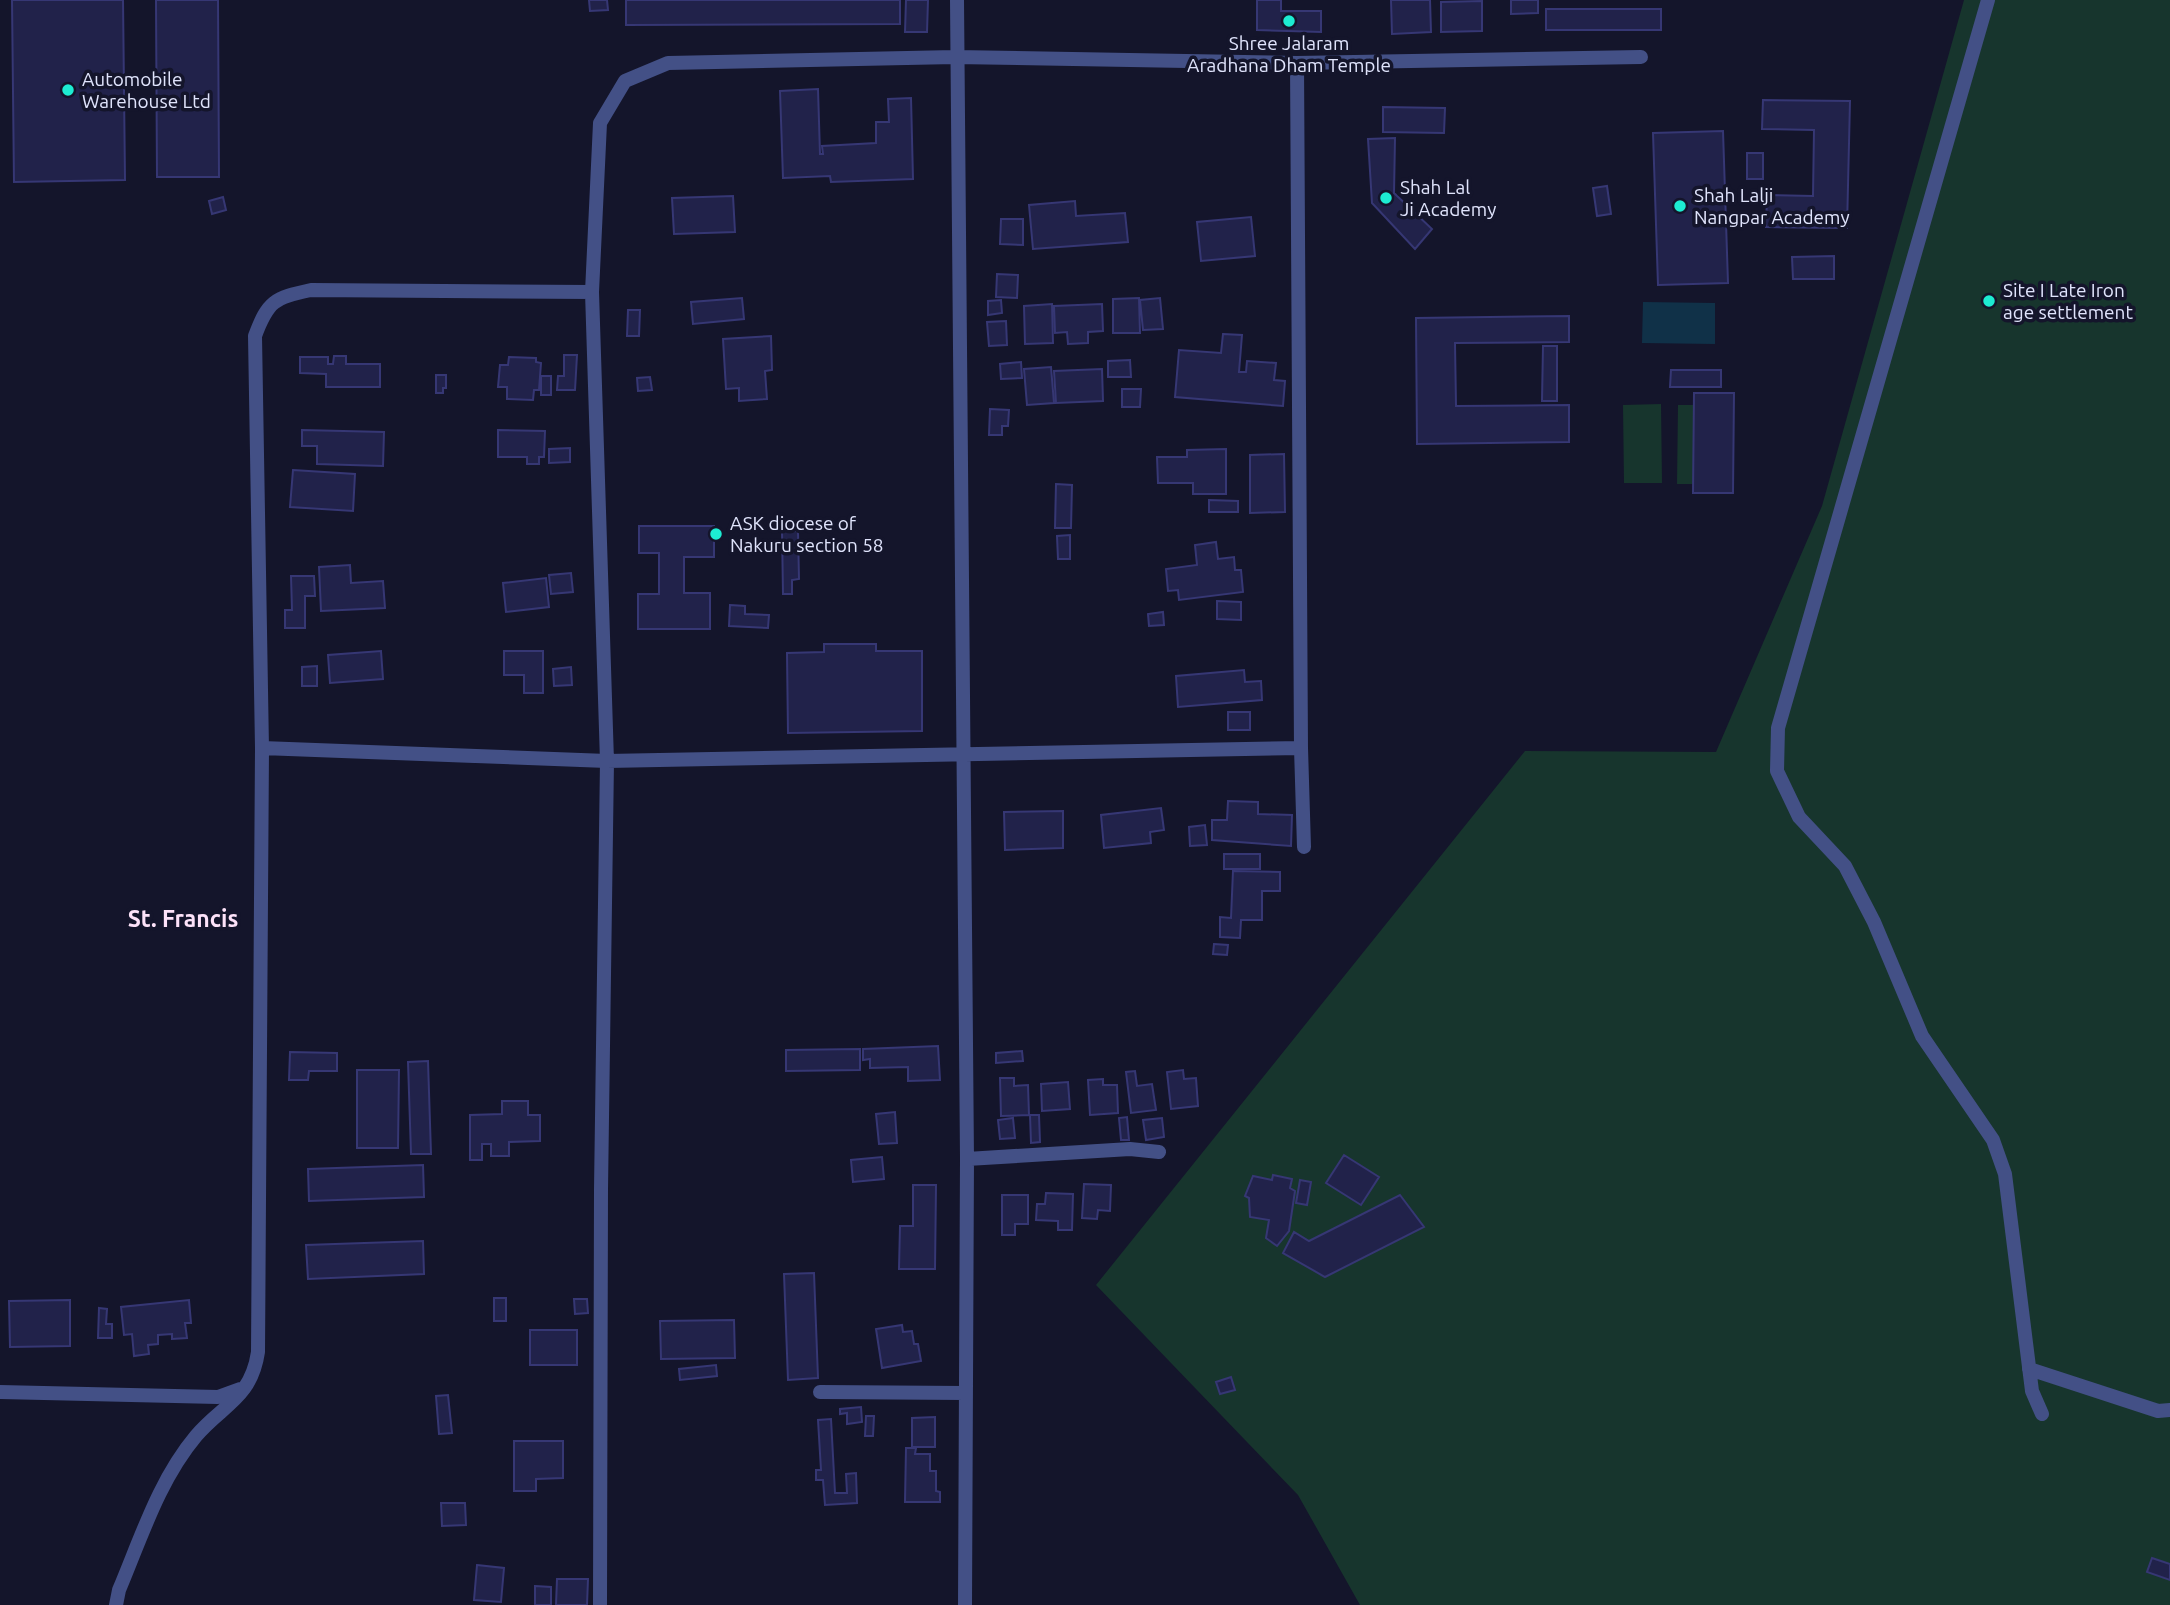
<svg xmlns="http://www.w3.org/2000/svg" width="2170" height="1605" font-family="Ubuntu,sans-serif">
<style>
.green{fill:#17352d}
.water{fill:#103148}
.building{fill:#21224a;stroke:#363774;stroke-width:2}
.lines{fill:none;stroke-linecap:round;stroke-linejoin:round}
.street{stroke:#435086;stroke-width:14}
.poi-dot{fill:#1decd2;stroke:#14152b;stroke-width:2.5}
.labels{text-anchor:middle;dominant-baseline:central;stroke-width:7;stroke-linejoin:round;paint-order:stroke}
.poi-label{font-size:19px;fill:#e0e4fc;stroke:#14152b;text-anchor:start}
.quarter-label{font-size:23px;font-weight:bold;fill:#fde2f9;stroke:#14152b}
</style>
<rect width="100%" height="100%" fill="#14152b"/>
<!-- green -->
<path class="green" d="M1964 0H2170V1605H1360L1298 1495 1096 1285 1525 751 1716 752 1822 506Z
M1661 404 1662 483H1624L1623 405Z
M1678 405H1716V484H1677Z"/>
<!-- water -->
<path class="water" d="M1643 302 1715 303V344L1642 343Z"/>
<!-- building -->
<path class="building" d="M12 0H123L125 180 14 182Z
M156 0H218L219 177H157Z
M589 0H607L608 10 590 11Z
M626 0H900V24L626 25Z
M906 0H928L927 32H905Z
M1257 0H1281V11H1321V32L1257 30Z
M1391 0H1430L1431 32 1392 34Z
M1511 0H1538V13L1511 14Z
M1482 1V31L1441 32V2Z
M1546 9H1661V30H1546Z
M818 89 820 154H823L822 146 876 143V122H889L888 99 911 98 913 179 831 182 830 176 783 178 780 91Z
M1763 100 1850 101 1847 228 1766 227 1767 195 1813 196 1814 130 1762 129Z
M1383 107 1445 108 1444 133 1383 132Z
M1723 131 1728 283 1658 285 1653 133Z
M1395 138 1394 193 1432 229 1415 249 1372 203 1368 139Z
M1747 153H1763V179H1747Z
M1607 186 1611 214 1597 216 1593 188Z
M733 196 735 232 674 234 672 198Z
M223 197 226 210 212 214 209 201Z
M1075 201 1076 216 1125 213 1128 242 1033 249 1029 205Z
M1251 217 1255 256 1201 261 1197 222Z
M1001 219H1023V245L1000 244Z
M1834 256V279H1793L1792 257Z
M997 274 1018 275 1017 298 996 297Z
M742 298 744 319 693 324 691 302Z
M1139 298 1140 333H1113V299Z
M1160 298 1163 329 1143 330 1140 300Z
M1001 300 1002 313 988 315V301Z
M1052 304 1053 343 1025 344 1024 306Z
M1102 304 1103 331 1088 332V343L1068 344 1067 332 1055 333 1054 306Z
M628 310H640L639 336H627Z
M1569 316V342L1455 343 1456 406 1569 405V442L1417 444 1416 318Z
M1006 321 1007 345 989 346 987 322Z
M1223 334 1242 335 1239 372H1246L1247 361 1276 363 1274 380 1285 381 1283 406 1175 397 1179 350 1221 353Z
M771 336 772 370 765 371 767 399 739 401V388L726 389 723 339Z
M1543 346H1557V401H1542Z
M564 355H577L575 390H557L558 376H564Z
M334 356H346V364H380V387H326V374L300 373V357H328V364H333Z
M509 357 536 358V362L541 363 539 390H534L533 400 507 399V387H498L500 365H508Z
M1130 360 1131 377H1108V361Z
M1021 362 1022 378 1001 379 1000 364Z
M1051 367 1054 403 1027 405 1024 369Z
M1102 369 1103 401 1056 403 1054 371Z
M1671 370H1721V387H1670Z
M436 375H446V388H443V393H436Z
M541 376H551V395H541Z
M650 377 652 390 638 391 637 378Z
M1122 389H1141L1140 407H1122Z
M1694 393H1734L1733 493H1693Z
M990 409 1009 410 1008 426H1002V435H989Z
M302 430 384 432 383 466 317 464V446H302Z
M498 430 545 431 544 457H539V464H527V457H498Z
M570 448V462L549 463V449Z
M1226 449V494H1193V483H1158L1157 457H1187V450Z
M1284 454 1285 512 1250 513V455Z
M293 470 355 474 353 511 290 507Z
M1056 484 1072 485 1071 528H1055Z
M1209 500 1238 501V512H1209Z
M639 526H714V557H684V593H710V629H638V594H659V553H639Z
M782 531H798L799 579 792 580V594H783Z
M1070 535V559H1058L1057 536Z
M1216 542 1218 559 1234 557 1235 570H1241L1243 592 1179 600 1178 590 1168 591 1166 569 1197 565 1195 545Z
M350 565 351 583 383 581 385 608 321 611 319 567Z
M571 573 573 592 551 594 549 575Z
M291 576H314L315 596H305V628H285V610H292Z
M546 578 549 607 506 612 503 583Z
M1217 601 1241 602V620L1217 619Z
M730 605 745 606V614L769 615 768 628 729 626Z
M1163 612 1164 625 1149 626 1148 614Z
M824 644H876V651H922V731L788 733 787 653 824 652Z
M381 651 383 679 330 683 328 655Z
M504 651H543V693H524V675H504Z
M317 666V686H302V667Z
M571 667 572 685 554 686 553 669Z
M1244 670 1245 682 1261 681 1262 700 1178 707 1176 676Z
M1228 712H1250V730H1228Z
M1228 801 1258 802V814L1292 815 1291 846 1212 840V820H1227Z
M1161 808 1164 830 1150 832 1151 843 1104 848 1101 815Z
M1063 811V848L1005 850 1004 812Z
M1205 825 1207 845 1190 846 1189 827Z
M1224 854H1260V869H1224Z
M1233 871 1280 872V891H1262V920H1241L1240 938 1220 937V917L1231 918Z
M1214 944 1228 945 1227 955 1213 954Z
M938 1046 940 1080 908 1081V1067L870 1068V1059L863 1060V1049Z
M860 1049V1070L786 1071V1050Z
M1022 1051 1023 1061 996 1063V1053Z
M290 1052 337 1053V1071H309L308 1080H289Z
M428 1061 431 1154H411L408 1062Z
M357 1070H399L398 1148H357Z
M1183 1070 1184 1079 1196 1078 1198 1106 1171 1109 1167 1072Z
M1135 1071 1137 1086 1152 1084 1156 1110 1131 1113 1126 1072Z
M1000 1078H1014V1086L1028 1085 1029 1115 1001 1116Z
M1103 1079V1085H1117L1118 1113 1090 1115 1088 1080Z
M1068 1082 1070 1109 1042 1111 1041 1084Z
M502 1101H528V1115H540V1141L509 1142V1156H491V1144H482V1160H470V1115L502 1114Z
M895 1112 897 1143 879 1144 876 1114Z
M1030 1115H1039L1040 1142 1031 1143Z
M1127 1117 1129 1140H1121L1119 1118Z
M1013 1118 1015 1138 1000 1139 998 1120Z
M1162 1118 1164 1137 1146 1140 1143 1120Z
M1344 1155 1379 1177 1361 1205 1326 1183Z
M882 1157 884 1179 853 1182 851 1160Z
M423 1165 424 1197 309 1201 308 1169Z
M1273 1175 1292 1179 1290 1188 1295 1191 1289 1231 1277 1246 1266 1238 1269 1220 1250 1217 1249 1198 1245 1196 1253 1176 1272 1180Z
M1300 1180 1311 1182 1307 1205 1296 1203Z
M1084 1184 1111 1185 1110 1211 1098 1210 1097 1219 1082 1218Z
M913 1185H936L935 1269H899L900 1226H913Z
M1046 1193 1073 1194 1072 1230H1058V1221L1036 1220 1037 1204H1045Z
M1002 1195H1028V1224H1015V1235H1002Z
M1400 1195 1424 1227 1325 1277 1283 1253 1294 1232 1309 1241Z
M423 1241 424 1274 308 1279 306 1245Z
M814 1273 818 1378 788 1380 784 1274Z
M494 1298H506V1321H494Z
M574 1299H587L588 1313 575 1314Z
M70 1300V1346L10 1347 9 1301Z
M189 1300 191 1323H185L187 1338 172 1339V1334L158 1335V1344L148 1345 149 1354 134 1356 132 1334 124 1335 121 1307Z
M99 1308 107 1309 106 1324H112V1338H98Z
M734 1320 735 1358 661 1359 660 1321Z
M902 1325 903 1332 912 1331 914 1344H918L921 1361 882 1368 876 1329Z
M530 1330H577V1365H530Z
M716 1365 717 1376 680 1380 679 1369Z
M1231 1377 1235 1390 1220 1394 1216 1382Z
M448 1395 452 1433 439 1434 436 1396Z
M861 1407 862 1422 847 1424V1413L840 1414V1409Z
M866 1416H874L873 1436H865Z
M935 1417V1447H912V1418Z
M831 1419 835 1493H847L846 1474 856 1473 857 1503 825 1505 823 1480H816V1470H821L818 1420Z
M514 1441H563V1478L536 1479V1491H514Z
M906 1448H916L915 1454H930V1471H936V1491L940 1492V1502H905Z
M441 1503H465L466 1525 442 1526Z
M2152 1558 2170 1564V1580L2147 1572Z
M477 1565 504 1568 501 1602 474 1600Z
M557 1579H588L587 1605H556Z
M535 1586 551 1587V1605H535Z"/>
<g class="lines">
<!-- street -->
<path class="street" d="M957 0 967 1159 965 1605
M1988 0 1778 728 1777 771 1799 817 1845 866 1874 922 1922 1036 1993 1140 2005 1174 2032 1391 2042 1414
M1297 63 1641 57
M262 748 607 761 592 292 600 123 625 81 668 63 955 57 1297 63 1301 748 1304 847
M967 1159 1130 1149 1159 1152
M2029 1369 2158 1411 2170 1410
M0 1392 218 1397 240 1389
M820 1392 966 1393
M116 1605 119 1590C141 1538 159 1480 196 1436 222 1405 251 1399 258 1352L262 748 255 336C268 301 274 298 311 290L592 292
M600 1605 601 1189 607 761 1301 748"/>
</g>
<!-- markers -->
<g class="poi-dot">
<circle cx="1289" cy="21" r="7"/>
<circle cx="68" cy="90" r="7"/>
<circle cx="1386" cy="198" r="7"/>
<circle cx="1680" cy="206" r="7"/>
<circle cx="1989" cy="301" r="7"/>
<circle cx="716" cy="534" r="7"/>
</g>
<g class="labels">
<!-- poi labels -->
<g class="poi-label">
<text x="1289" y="43" text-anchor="middle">Shree Jalaram<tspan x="1289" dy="22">Aradhana Dham Temple</tspan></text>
<text x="82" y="79">Automobile<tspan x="82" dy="22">Warehouse Ltd</tspan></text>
<text x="1400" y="187">Shah Lal<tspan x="1400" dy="22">Ji Academy</tspan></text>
<text x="1694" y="195">Shah Lalji<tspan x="1694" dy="22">Nangpar Academy</tspan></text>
<text x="2003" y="290">Site I Late Iron<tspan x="2003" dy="22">age settlement</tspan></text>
<text x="730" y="523">ASK diocese of<tspan x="730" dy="22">Nakuru section 58</tspan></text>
</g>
<!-- quarter labels -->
<g class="quarter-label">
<text x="183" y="918">St. Francis</text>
</g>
</g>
</svg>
